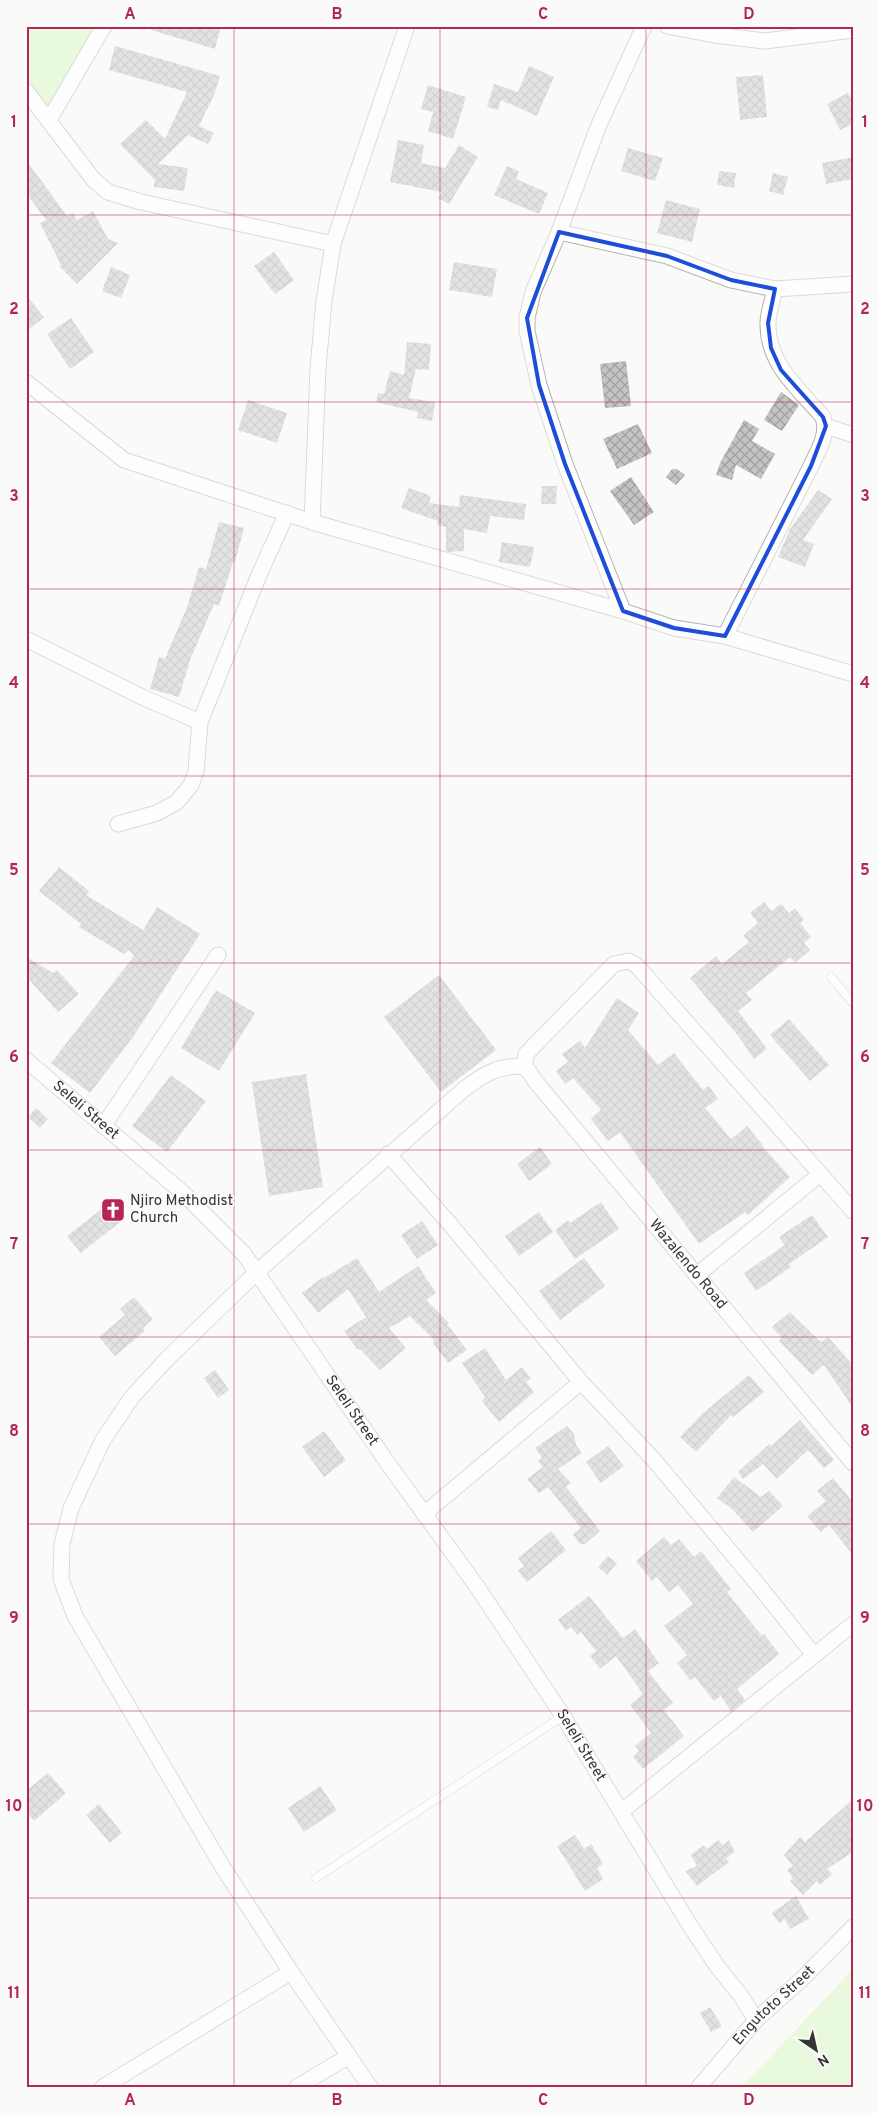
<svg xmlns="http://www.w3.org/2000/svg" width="879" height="2113" font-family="Overpass,sans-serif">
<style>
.green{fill:#d4f6ba}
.building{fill:url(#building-cross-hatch)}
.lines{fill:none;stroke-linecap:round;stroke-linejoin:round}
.service-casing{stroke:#b2b4b1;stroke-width:9}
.minor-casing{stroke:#b2b4b1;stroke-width:17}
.service{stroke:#fff;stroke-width:8}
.minor{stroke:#fff;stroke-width:15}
.marked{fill:none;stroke:#1d4ed8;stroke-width:4;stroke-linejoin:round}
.grid{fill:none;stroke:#b42559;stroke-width:1;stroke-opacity:0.55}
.labels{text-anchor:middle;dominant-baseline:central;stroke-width:4;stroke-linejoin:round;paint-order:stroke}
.street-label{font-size:15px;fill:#353534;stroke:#fafbf9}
.poi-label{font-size:15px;fill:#353534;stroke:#fafbf9;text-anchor:start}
.neatline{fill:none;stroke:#b42559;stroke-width:2}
.grid-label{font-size:16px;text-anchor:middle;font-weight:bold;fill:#b42559}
</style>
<defs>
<pattern id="building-cross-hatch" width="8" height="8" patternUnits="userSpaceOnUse" patternTransform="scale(1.25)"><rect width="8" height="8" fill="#c4c5c3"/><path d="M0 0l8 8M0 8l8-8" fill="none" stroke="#a0a19f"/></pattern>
</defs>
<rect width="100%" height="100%" fill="#fafbf9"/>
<!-- green -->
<path class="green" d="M26 26H95L48 110 26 81Z
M853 1969V2087H742Z"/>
<!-- building -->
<path class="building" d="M151 26H221L215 49 151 30Z
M115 46 220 76 214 95 199 126 214 133 208 144 188 135 158 164 188 168 184 191 154 187 155 180 120 144 146 120 165 139 187 92 109 70Z
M529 66 554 77 537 116 501 100 498 110 487 107 494 84 518 92Z
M763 75 767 117 740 120 736 77Z
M428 85 466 97 453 139 428 131 433 112 421 109Z
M848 93 853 102V124L840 130 827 104Z
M398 140 424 145 421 163 445 168 459 145 478 157 449 204 438 198 442 192 390 182Z
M628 148 663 158 655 181 621 171Z
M853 157V179L826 184 822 163Z
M26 160 67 216 73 213 77 220 93 211 108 239 118 243 77 284 60 267 61 265 40 223 46 220 26 193Z
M507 166 519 171 516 179 548 193 539 214 494 195Z
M719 171 736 173 734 188 717 185Z
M773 173 788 177 783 195 769 191Z
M666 200 700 209 692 242 657 233Z
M274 252 294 280 275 294 254 266Z
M454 262 497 269 492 297 449 290Z
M111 267 130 275 121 298 102 291Z
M26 295 44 317 26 332Z
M71 318 94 352 70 369 47 334Z
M407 342 431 344 429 370 416 369 409 398 435 402 432 421 417 418 418 412 376 402 378 393 384 394 390 371 404 375Z
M626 361 631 406 605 408 600 364Z
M781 392 799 405 782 431 764 420Z
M248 400 287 413 277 443 238 430Z
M744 420 759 429 752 441 775 454 761 479 736 465 732 480 716 475 720 463Z
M638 424 652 453 617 469 603 439Z
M672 469H677L685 475 676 485 666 477Z
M631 477 654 512 634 525 610 491Z
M542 486H557L556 504H541Z
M409 488 431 496 429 503 459 507 460 495 526 504 524 520 490 516 487 533 464 529V551L449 552 446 551V527L437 525 438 521 401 508Z
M818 490 832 499 803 540 814 544 805 567 778 557 790 529Z
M219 522 244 528 235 562H233L219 606 214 604 190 660 179 697 150 689 159 657 165 659 187 607 199 567 206 569Z
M502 542 534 547 530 567 499 562Z
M59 867 89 891 86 895 143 930 157 907 200 934 133 1037 90 1093 51 1063 134 956 129 950 124 954 79 927 81 924 39 891Z
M764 902 771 911 781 904 789 913 795 908 804 920 800 923 811 937 804 943 810 950 795 963 790 957 746 993 752 1000 738 1011 767 1049 754 1059 739 1037 690 978 716 956 722 964 749 942 743 936 758 923 750 913Z
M26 957 53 973 57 970 79 994 58 1012 26 976Z
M439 975 496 1050 441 1092 384 1017Z
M216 990 255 1013 219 1071 181 1048Z
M617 998 639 1013 628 1030 658 1065 674 1053 703 1090 709 1086 718 1099 705 1108 731 1139 747 1126 763 1145 762 1146 790 1177 748 1215 745 1212 699 1244 620 1132 608 1141 591 1119 601 1110 573 1078 565 1084 556 1071 568 1062 562 1054 580 1041 585 1048Z
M789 1019 829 1065 810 1081 770 1035Z
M306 1074 323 1187 269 1196 252 1082Z
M171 1075 206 1101 167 1152 132 1126Z
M36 1108 48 1119 40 1128 28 1117Z
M540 1147 552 1164 529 1181 517 1164Z
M111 1202 124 1219 81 1253 67 1236Z
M601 1202 619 1229 575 1259 555 1230 568 1220 570 1223Z
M539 1212 553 1232 519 1256 505 1236Z
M812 1215 828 1237 789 1264 791 1267 756 1291 744 1273 785 1245 779 1237Z
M422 1221 438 1245 417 1259 401 1235Z
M357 1258 379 1292 418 1266 436 1293 426 1300 449 1323 447 1324 467 1350 448 1363 433 1343 435 1341 410 1316 389 1328 406 1348 380 1370 360 1349 358 1350 344 1331 366 1317 348 1289 318 1313 302 1293 323 1277 324 1278Z
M584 1258 605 1286 560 1320 539 1291Z
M134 1297 153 1319 143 1328 145 1331 115 1356 99 1337 125 1315 120 1309Z
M790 1312 821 1342 828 1337 853 1365V1408L824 1365 812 1375 779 1341 782 1338 772 1327Z
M485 1348 506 1380 522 1367 531 1378 526 1382 534 1392 499 1422 482 1401 485 1397 462 1363Z
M215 1370 229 1390 218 1398 204 1378Z
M749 1375 764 1392 733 1417 731 1415 696 1452 680 1437 703 1413Z
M800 1420 834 1460 824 1468 808 1450 777 1479 763 1464 743 1479 738 1472 769 1444 771 1446Z
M567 1426 574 1434 576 1445 582 1453 558 1469 571 1483 566 1487 600 1531 585 1544H580L573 1534 581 1528 548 1487 539 1493 527 1479 543 1467 538 1461 542 1458 535 1448Z
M324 1431 346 1460 324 1477 302 1447Z
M608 1446 624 1466 601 1483 586 1462Z
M734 1477 761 1497 769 1491 783 1506 753 1532 732 1509 717 1498Z
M833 1478 853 1502V1555L829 1525 821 1532 807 1516 826 1501 817 1491Z
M551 1531 566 1550 527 1582 518 1571 524 1566 518 1558Z
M664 1537 671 1545 679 1539 694 1557 701 1551 731 1589 727 1592 762 1636 764 1634 779 1654 737 1689 745 1700 731 1711 721 1696 714 1701 695 1677 690 1680 677 1663 687 1655 664 1626 693 1604 678 1585 669 1592 657 1577 652 1581 636 1561Z
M608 1556 617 1563 607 1575 598 1567Z
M589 1596 623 1638 635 1629 659 1663 648 1671 673 1703 664 1710 684 1736 643 1769 633 1757 639 1751 635 1746 651 1733 630 1705 643 1694 616 1656 600 1669 590 1656 596 1651 581 1632 577 1635 571 1627 566 1631 558 1620Z
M48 1773 66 1793 34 1821 26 1812V1791Z
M320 1786 337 1810 304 1832 288 1808Z
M853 1799V1852L827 1869 832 1874 820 1885 817 1881 803 1895 790 1881 793 1878 787 1870 793 1866 784 1855 800 1837 805 1842Z
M99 1804 122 1833 110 1843 86 1815Z
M575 1835 584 1849 591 1844 603 1864 597 1868 603 1879 585 1891 557 1846Z
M718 1840 723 1845 729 1840 735 1852 726 1858 729 1862 697 1886 685 1871 697 1866 691 1855 704 1845 707 1849Z
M796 1896 809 1919 790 1929 785 1919 779 1923 772 1913Z
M710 2007 722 2026 711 2032 700 2013Z"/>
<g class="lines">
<defs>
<path id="service" d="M831 977 853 1003
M316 1878 563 1716"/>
<g id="minor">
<path d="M667 26 714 35 765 41 853 30"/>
<path d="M26 91 93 179 108 192 141 202 333 244"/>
<path d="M49 120 104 26"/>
<path d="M559 232 667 256 731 280 775 289 853 284"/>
<path d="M26 382 124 460 312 522 623 611 674 628 725 636 853 674"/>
<path d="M826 426 853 435"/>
<path d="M312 522 318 368 324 301 333 244 407 26"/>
<path d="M623 611 565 464 539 385 527 331V318L533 292 559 232 598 127 644 26"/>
<path d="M725 636 811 466C818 450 829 435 823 417 799 389 767 364 768 323 768 312 773 300 775 289"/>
<path d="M26 639 142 697 200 722"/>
<path d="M118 824 157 813 177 802 191 785 196 771 200 722 259 575 287 513"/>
<path id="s1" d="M26 1060 182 1192 244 1254 389 1465 478 1588 563 1716 689 1924 717 1966 741 1996 756 2020"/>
<path d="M104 1125 218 955"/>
<path d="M388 1154 449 1223 581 1382 654 1460 759 1586 814 1655"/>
<path id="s2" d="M853 1211 637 966 629 961 614 964 526 1054 525 1066 536 1082 853 1463"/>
<path d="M697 1275 819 1175"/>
<path d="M424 1514 581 1382"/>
<path d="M622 1811 853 1624"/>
<path d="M103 2087 291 1972"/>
<path d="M297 2087 349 2056"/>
<path d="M370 2087 291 1972 222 1866 75 1616 61 1579 62 1544 71 1508 103 1440 132 1397 167 1359 257 1272 463 1090C485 1073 497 1066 525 1066"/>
<path id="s3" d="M699 2087 756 2020 802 1979 853 1927"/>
</g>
</defs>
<!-- service casing -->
<use href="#service" class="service-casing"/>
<!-- minor casing -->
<use href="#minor" class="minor-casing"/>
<!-- service -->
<use href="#service" class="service"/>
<!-- minor -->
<use href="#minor" class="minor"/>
</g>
<!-- marked area -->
<path d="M0 0H879V2113H0ZM559 232 667 256 731 280 775 289 768 323 771 348 781 370 823 417 826 426 811 466 725 636 674 628 623 611 565 464 539 385 527 318Z" fill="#fafbf9" fill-opacity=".55" fill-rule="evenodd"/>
<path class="marked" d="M559 232 667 256 731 280 775 289 768 323 771 348 781 370 823 417 826 426 811 466 725 636 674 628 623 611 565 464 539 385 527 318Z"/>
<!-- grid -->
<path class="grid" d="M234 26V2087M440 26V2087M646 26V2087M26 215H853M26 402H853M26 589H853M26 776H853M26 963H853M26 1150H853M26 1337H853M26 1524H853M26 1711H853M26 1898H853"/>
<!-- icons -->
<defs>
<symbol id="church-square" viewBox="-11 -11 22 22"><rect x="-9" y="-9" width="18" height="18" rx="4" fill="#b42559" stroke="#fafbf9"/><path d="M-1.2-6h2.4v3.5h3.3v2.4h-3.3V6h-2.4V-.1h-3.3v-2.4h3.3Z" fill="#fff"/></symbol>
</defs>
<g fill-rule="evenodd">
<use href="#church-square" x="99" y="1196" width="28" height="28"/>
</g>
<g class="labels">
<!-- street labels -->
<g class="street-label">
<text stroke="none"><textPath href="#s1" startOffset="78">Seleli Street</textPath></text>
<text stroke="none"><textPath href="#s2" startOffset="746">Wazalendo Road</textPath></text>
<text stroke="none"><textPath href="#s1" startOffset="482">Seleli Street</textPath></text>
<text stroke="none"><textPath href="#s1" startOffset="888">Seleli Street</textPath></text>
<text stroke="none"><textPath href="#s3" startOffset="111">Engutoto Street</textPath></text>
</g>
<!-- poi labels -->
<g class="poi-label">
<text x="130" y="1201">Njiro Methodist<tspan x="130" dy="17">Church</tspan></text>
</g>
</g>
<!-- border -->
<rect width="879" height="2113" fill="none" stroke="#fafbf9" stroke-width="55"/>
<!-- north arrow -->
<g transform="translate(816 2050) rotate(146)" stroke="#fafbf9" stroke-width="4" paint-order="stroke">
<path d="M0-4L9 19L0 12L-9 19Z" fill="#353534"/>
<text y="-8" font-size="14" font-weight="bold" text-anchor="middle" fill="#353534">N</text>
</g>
<rect x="28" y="28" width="824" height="2058" class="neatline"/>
<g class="grid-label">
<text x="130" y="19">A</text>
<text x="337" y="19">B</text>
<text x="543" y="19">C</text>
<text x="749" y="19">D</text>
<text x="14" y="127">1</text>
<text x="865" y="127">1</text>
<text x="14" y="314">2</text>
<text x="865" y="314">2</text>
<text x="14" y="501">3</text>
<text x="865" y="501">3</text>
<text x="14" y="688">4</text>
<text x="865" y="688">4</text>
<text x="14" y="875">5</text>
<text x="865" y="875">5</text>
<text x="14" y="1062">6</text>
<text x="865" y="1062">6</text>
<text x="14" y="1249">7</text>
<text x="865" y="1249">7</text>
<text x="14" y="1436">8</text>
<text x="865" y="1436">8</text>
<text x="14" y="1623">9</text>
<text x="865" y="1623">9</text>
<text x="14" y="1811">10</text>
<text x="865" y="1811">10</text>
<text x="14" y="1998">11</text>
<text x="865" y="1998">11</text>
<text x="130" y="2105">A</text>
<text x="337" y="2105">B</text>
<text x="543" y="2105">C</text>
<text x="749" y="2105">D</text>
</g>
</svg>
